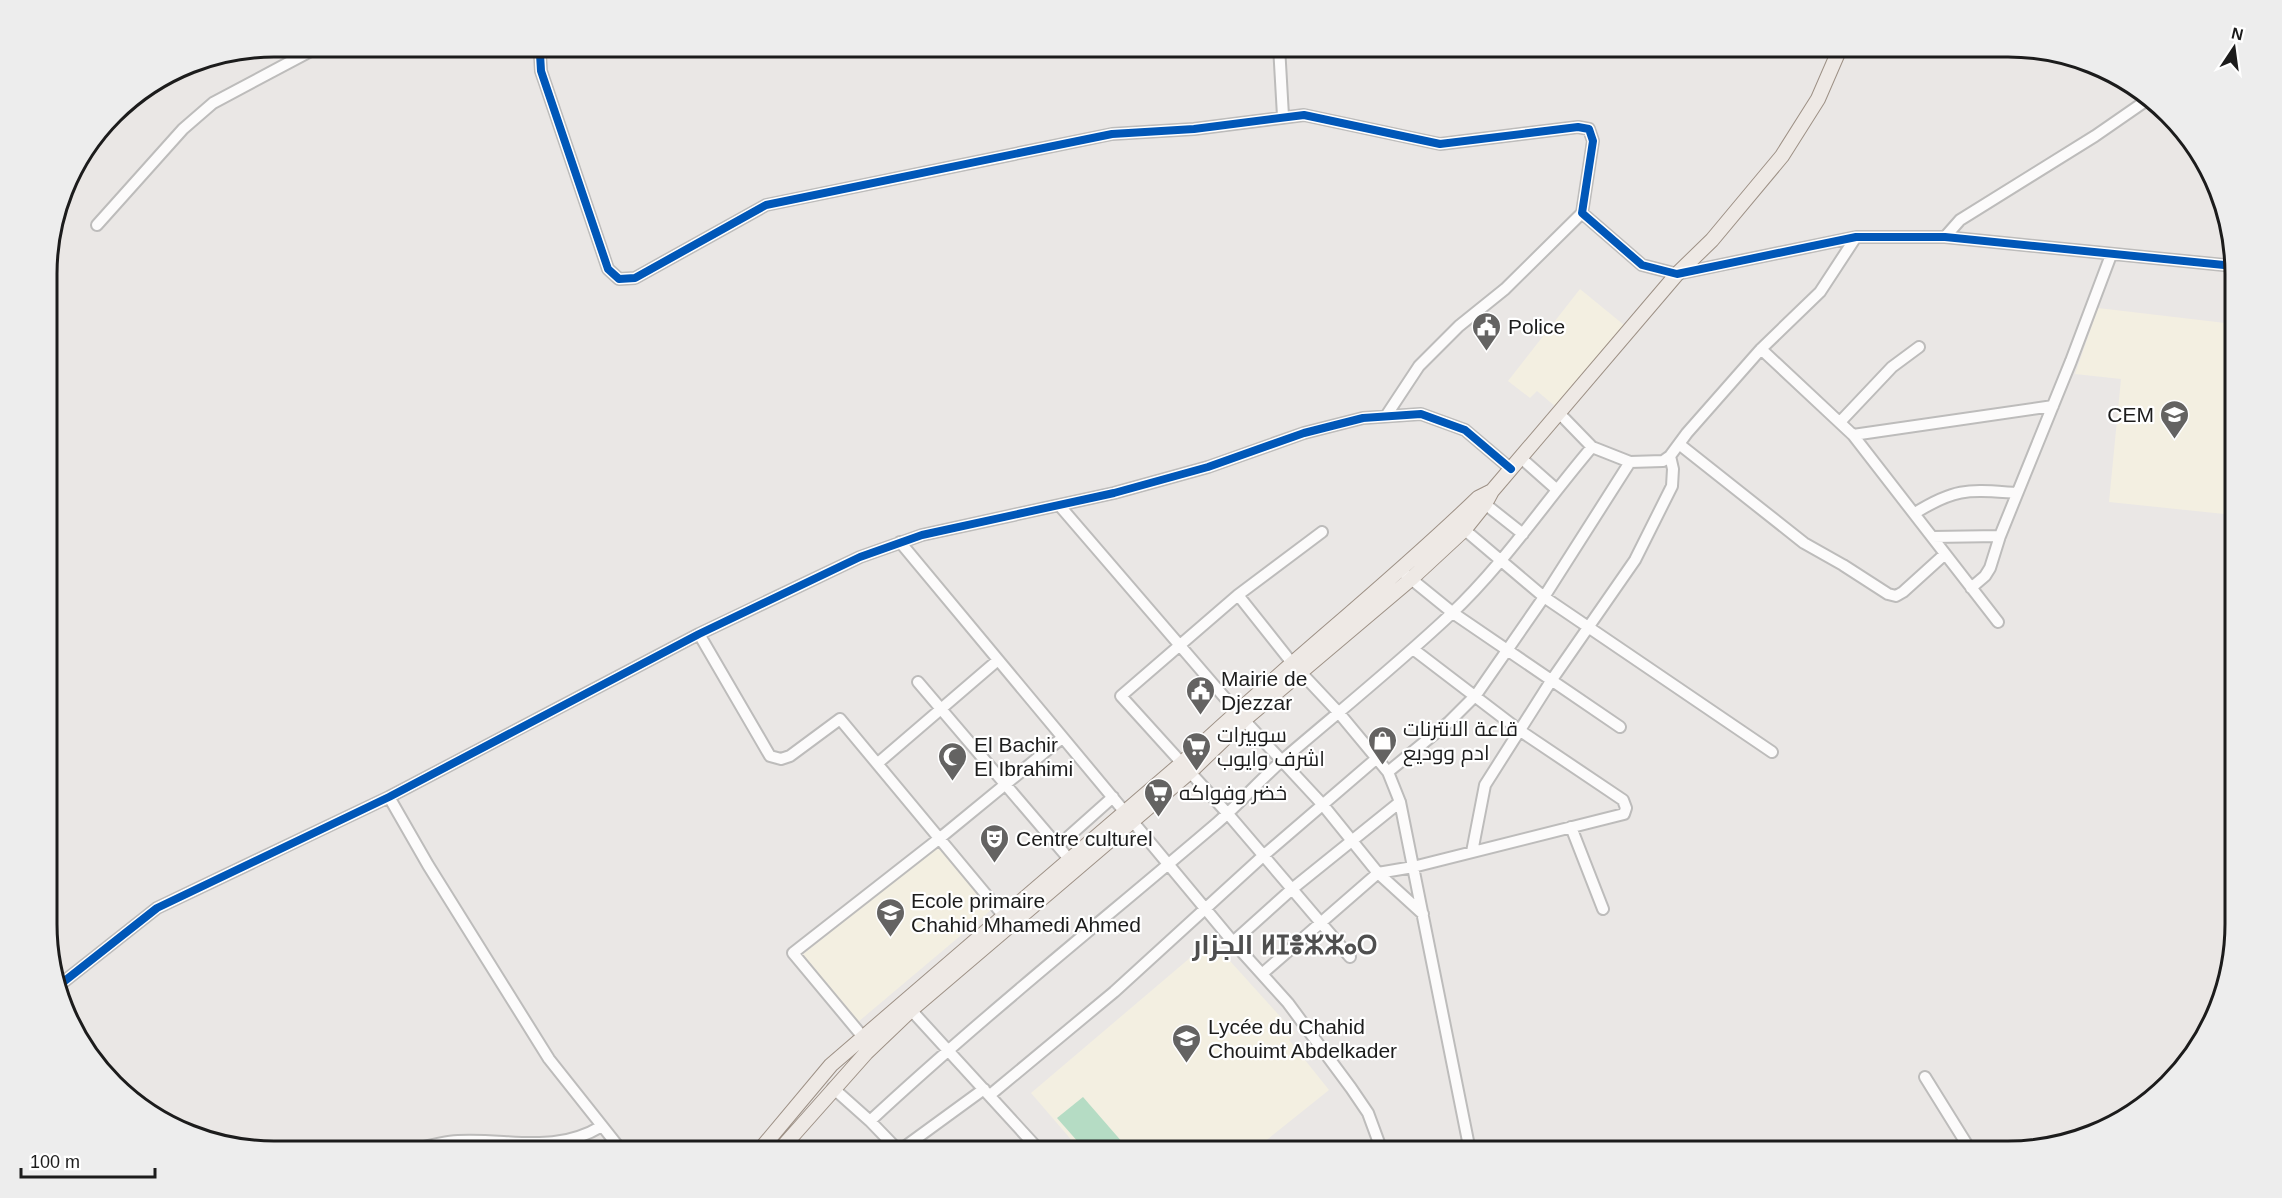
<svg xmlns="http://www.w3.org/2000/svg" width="2282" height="1198" font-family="Helvetica,Cairo,'Noto Sans Tifinagh',sans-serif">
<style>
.education{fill:#f3efe1}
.pitch{fill:#b5dcc4}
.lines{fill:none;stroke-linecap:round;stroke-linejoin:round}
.minor-casing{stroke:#bdbcbb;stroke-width:14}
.major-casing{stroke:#9d9085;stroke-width:16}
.minor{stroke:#fcfbfb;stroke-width:10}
.major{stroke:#eee9e5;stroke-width:14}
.cycleway-casing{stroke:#fff;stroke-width:11}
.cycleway{stroke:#0057b8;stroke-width:8}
.labels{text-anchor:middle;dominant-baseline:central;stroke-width:4.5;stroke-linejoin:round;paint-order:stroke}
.poi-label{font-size:21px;fill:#1c1c1c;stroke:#fff;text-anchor:start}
.district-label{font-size:27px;font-weight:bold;fill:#4f4f4f;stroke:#fff}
.rim{fill:none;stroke:#1c1c1c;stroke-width:3}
</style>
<rect width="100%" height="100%" fill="#eae7e5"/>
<!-- education -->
<path class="education" d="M1580 289 1624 325 1556 407 1537 391 1530 398 1508 381Z
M2098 308 2234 324V515L2109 502 2121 379 2075 374Z
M938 847 991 910 858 1022 803 954Z
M1211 940 1295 1033 1289 1040 1329 1090 1253 1151H1081L1031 1093Z"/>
<!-- pitch -->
<path class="pitch" d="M1083 1097 1123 1143 1113 1151H1086L1057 1118Z"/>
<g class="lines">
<defs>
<path id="minor" d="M542 46 540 54 541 71 608 269 619 279 635 278 766 205 1112 134 1194 129 1304 115 1440 144 1578 127 1589 129 1593 141 1582 213 1642 265 1677 274 1856 237H1945L2234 266
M1279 46 1283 116
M97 225 183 129 213 103 320 46
M1945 237 1960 220 2095 136 2147 100 2152 99
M1761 349 1853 435 1998 622
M1559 413 1592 447 1630 462 1663 461 1670 456 1687 433 1761 349 1820 292 1856 237
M1386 416 1419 366 1459 326 1505 289 1582 213
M1840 422 1892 367 1919 347
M1853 435 2053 406
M1679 444 1804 543 1843 565 1888 594 1896 596 1903 592 1945 554
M1521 458 1556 489
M1480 500 1523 534
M1059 505 1244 720 1323 805 1378 873 1423 914
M1915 513C1957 487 1969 490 2017 493
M1459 525 1544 597 1772 752
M1322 532 1238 595 1121 696 1228 814 1350 957
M1932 537 2000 536
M900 542 1233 942 1288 1003 1351 1088 1368 1113 1382 1151
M1405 574 1453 613 1620 727
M1971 588 1985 576 1990 568 2000 536 2071 361 2111 255
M1238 595 1292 663 1339 713 1388 772 1400 802 1470 1151
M699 634 770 756 781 759 790 756 840 719 1008 921
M918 682 1069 859
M878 763 998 660
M1388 772 1449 722 1476 695 1544 597 1630 462
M389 797 428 865 549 1059 622 1151
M1571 827 1603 909
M1058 846 1113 797
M1472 852 1485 785 1551 681 1635 560 1672 486 1673 469 1670 456
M1233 942 1292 889 1400 802
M1263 973 1378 873 1413 867 1624 814 1626 808 1623 800 1519 730 1413 649
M57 987 157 908 389 797 699 634 860 557 922 535 1114 493 1208 467 1304 433 1363 418 1421 414 1465 430 1511 469
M911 1010 1040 1151
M868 1043 793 953 940 838 1062 738
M1925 1077 1971 1151
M833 1088 870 1121C982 1017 1101 922 1217 823 1241 802 1262 778 1286 757 1341 710 1398 664 1451 614 1504 564 1545 502 1592 447
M990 1095 1114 992 1263 856 1377 758
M870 1121 899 1151
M408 1151C424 1147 441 1142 458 1141 509 1138 554 1155 602 1126
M899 1151 984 1089"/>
<path id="major" d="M759 1151 831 1065 1182 763C1278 671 1383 590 1478 498L1492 491
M779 1151 866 1053 911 1010 1190 772 1244 720 1411 579 1465 529 1485 504 1492 491 1677 274 1712 240 1782 156 1818 99 1841 46"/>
</defs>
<!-- minor casing -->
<use href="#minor" class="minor-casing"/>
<!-- major casing -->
<use href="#major" class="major-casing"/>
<!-- minor -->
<use href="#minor" class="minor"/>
<!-- major -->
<use href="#major" class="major"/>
<defs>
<path id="cycleway" d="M542 46 540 54 541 71 608 269 619 279 635 278 766 205 1112 134 1194 129 1304 115 1440 144 1578 127 1589 129 1593 141 1582 213 1642 265 1677 274 1856 237H1945L2234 266
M57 987 157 908 389 797 699 634 860 557 922 535 1114 493 1208 467 1304 433 1363 418 1421 414 1465 430 1511 469"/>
</defs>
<!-- cycleway casing -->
<use href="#cycleway" class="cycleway-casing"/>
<!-- cycleway -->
<use href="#cycleway" class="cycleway"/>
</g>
<!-- icons -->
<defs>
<symbol id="civic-pin" viewBox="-11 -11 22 30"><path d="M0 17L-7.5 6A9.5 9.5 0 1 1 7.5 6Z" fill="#646362" stroke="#fff"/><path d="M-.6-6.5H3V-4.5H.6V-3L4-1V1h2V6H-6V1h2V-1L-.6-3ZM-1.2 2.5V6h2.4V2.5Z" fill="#fff"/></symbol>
<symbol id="school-pin" viewBox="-11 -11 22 30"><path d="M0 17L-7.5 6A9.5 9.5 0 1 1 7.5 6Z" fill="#646362" stroke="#fff"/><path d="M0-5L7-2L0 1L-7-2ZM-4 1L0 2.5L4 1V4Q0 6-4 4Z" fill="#fff"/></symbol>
<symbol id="shop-pin" viewBox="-11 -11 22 30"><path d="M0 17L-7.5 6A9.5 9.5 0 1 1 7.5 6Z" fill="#646362" stroke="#fff"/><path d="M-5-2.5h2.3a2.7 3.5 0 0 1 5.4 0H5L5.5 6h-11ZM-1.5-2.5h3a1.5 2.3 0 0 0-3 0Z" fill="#fff"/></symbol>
<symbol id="supermarket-pin" viewBox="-11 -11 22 30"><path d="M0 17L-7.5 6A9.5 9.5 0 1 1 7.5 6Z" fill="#646362" stroke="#fff"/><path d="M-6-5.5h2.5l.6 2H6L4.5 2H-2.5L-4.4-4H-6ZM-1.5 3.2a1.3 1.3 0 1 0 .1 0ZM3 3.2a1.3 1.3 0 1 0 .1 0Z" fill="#fff"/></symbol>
<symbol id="mosque-pin" viewBox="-11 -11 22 30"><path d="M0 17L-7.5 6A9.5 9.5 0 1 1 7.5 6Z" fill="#646362" stroke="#fff"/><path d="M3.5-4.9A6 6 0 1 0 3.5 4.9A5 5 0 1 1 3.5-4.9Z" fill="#fff"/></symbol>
<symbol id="theatre-pin" viewBox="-11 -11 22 30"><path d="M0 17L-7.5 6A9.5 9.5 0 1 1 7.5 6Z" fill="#646362" stroke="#fff"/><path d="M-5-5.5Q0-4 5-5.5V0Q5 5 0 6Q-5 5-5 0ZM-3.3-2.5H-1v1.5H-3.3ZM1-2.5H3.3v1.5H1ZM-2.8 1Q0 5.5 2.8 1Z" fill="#fff"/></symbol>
</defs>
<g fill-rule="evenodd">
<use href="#civic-pin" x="1470" y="310" width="33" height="45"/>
<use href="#school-pin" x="2158" y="398" width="33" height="45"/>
<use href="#civic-pin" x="1184" y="674" width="33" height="45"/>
<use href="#shop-pin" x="1366" y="724" width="33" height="45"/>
<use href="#supermarket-pin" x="1180" y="730" width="33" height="45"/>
<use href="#mosque-pin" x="936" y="740" width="33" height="45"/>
<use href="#supermarket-pin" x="1142" y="776" width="33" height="45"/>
<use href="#theatre-pin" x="978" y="822" width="33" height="45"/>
<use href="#school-pin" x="874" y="896" width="33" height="45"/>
<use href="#school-pin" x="1170" y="1022" width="33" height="45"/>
</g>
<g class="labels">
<!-- poi labels -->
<g class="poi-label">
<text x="1508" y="326">Police</text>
<text x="2154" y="414" text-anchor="end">CEM</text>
<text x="1221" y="678">Mairie de<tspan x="1221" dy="24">Djezzar</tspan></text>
<text x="1403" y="728">قاعة الانترنات<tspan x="1403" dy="24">ادم ووديع</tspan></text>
<text x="1217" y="734">سوبيرات<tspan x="1217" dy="24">اشرف وايوب</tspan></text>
<text x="974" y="744">El Bachir<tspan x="974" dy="24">El Ibrahimi</tspan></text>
<text x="1179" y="792">خضر وفواكه</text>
<text x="1016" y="838">Centre culturel</text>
<text x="911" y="900">Ecole primaire<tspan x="911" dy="24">Chahid Mhamedi Ahmed</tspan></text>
<text x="1208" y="1026">Lycée du Chahid<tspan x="1208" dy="24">Chouimt Abdelkader</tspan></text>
</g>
<!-- district labels -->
<g class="district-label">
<text x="1285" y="945">الجزار ⵍⵊⴻⵣⵣⴰⵔ</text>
</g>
</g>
<!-- crop -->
<path d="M0 0H2282V1198H0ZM274 57H2008A217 217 0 0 1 2225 274V924A217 217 0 0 1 2008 1141H274A217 217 0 0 1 57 924V274A217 217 0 0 1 274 57Z" fill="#ededed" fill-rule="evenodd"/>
<path class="rim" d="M274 57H2008A217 217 0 0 1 2225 274V924A217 217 0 0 1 2008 1141H274A217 217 0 0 1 57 924V274A217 217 0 0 1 274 57Z"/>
<!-- north arrow -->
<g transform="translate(2234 48) rotate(13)" stroke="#ffffff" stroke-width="4.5" paint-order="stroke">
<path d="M0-4.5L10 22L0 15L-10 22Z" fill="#1c1c1c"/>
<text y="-9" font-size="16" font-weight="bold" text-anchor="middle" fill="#1c1c1c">N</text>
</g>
<!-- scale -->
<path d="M21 1168v9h134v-9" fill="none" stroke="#1c1c1c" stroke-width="3"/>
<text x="30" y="1168" font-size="18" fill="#1c1c1c" stroke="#ffffff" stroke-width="4.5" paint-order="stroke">100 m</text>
</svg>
